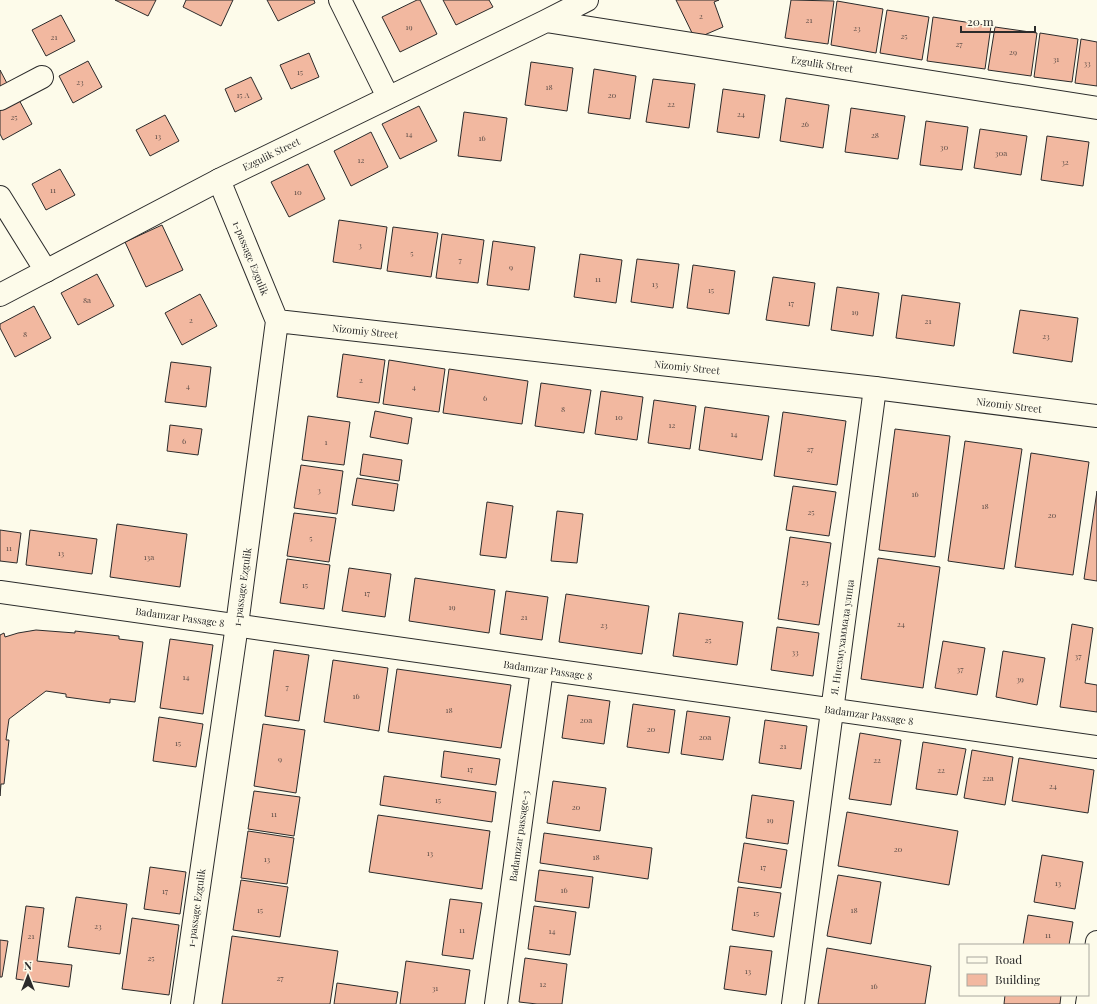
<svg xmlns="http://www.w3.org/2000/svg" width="1097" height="1004" font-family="'Playfair Display',serif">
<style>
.building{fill:#f2b8a0;stroke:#2b2b2b}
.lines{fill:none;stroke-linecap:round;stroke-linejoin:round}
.minor-casing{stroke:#2b2b2b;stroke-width:24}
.tertiary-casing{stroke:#2b2b2b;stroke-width:24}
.minor{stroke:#fdfbea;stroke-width:22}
.tertiary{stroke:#fdfbea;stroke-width:22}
.labels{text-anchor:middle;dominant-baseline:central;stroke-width:3;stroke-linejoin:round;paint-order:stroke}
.number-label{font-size:8px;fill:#5d4e48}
.street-label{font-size:10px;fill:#2b2b2b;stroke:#fdfbea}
</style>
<rect width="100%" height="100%" fill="#fdfbea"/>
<!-- building -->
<path class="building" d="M115 0H156L148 16Z
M186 0H233L221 26 183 7Z
M267 0H314L315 3 278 21Z
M417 0H420L437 34 400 52 382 17Z
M443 0H489L493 7 456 25Z
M676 0H719L714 2 723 27 695 39Z
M791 0 834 1 828 44 785 38Z
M837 1 883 9 876 53 831 45Z
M887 10 929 17 922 60 880 53Z
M61 15 75 41 46 56 32 30Z
M933 17 991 26 985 69 927 61Z
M995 27 1037 33 1031 76 988 70Z
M1040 33 1078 39 1072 82 1034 77Z
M1081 39 1097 42V86L1075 83Z
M309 53 319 77 291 89 280 65Z
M88 61 102 87 73 103 59 76Z
M531 62 573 68 567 111 525 105Z
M594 69 636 76 630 119 588 113Z
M0 70 10 89 0 94Z
M251 77 262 99 235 112 225 89Z
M653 79 695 84 689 128 646 122Z
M723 89 765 95 759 138 717 132Z
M18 98 32 124 3 140 0 134V108Z
M786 98 829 105 823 148 780 141Z
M419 106 437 141 400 159 382 124Z
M851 108 905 116 898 159 845 152Z
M464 112 507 118 501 161 458 156Z
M165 115 179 141 150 156 136 130Z
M926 121 968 127 962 170 920 165Z
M980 129 1027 136 1021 175 974 168Z
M371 132 388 167 351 186 334 151Z
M1047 136 1089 142 1083 186 1041 180Z
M308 164 325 199 289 217 271 182Z
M60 169 75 195 46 210 32 184Z
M339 220 387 227 381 269 333 262Z
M162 225 183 270 146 287 125 242Z
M393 227 438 233 431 277 387 271Z
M442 234 484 240 478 283 436 278Z
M493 241 535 247 529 290 487 285Z
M580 254 622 260 616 303 574 297Z
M637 259 679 264 673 308 631 302Z
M693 265 735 271 729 314 687 308Z
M97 274 114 306 78 325 61 293Z
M773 277 815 283 809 326 766 320Z
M837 287 879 293 873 336 831 330Z
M200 294 217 326 182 345 165 313Z
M902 295 960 303 954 346 896 338Z
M34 306 51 338 15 357 0 328V324Z
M1020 310 1078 318 1072 362 1013 353Z
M343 354 385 360 379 403 337 397Z
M389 360 445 369 439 412 383 404Z
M171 362 211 367 206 407 165 402Z
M449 369 528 381 522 424 443 413Z
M541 383 591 390 584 433 535 426Z
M601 391 643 397 637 440 595 434Z
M654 400 696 406 690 449 648 443Z
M705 407 769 416 762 460 699 450Z
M375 411 412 418 408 444 370 437Z
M783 412 846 421 837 485 774 476Z
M308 416 350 422 344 465 302 460Z
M170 425 202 429 198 455 167 451Z
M895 429 950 436 935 557 879 550Z
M965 441 1022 449 1004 569 948 561Z
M1031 453 1089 462 1073 575 1015 567Z
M363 454 402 460 399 481 360 475Z
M301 465 343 471 337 514 294 508Z
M357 478 398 484 394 511 352 505Z
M793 486 836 492 829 536 786 530Z
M1097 491V581L1084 579Z
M487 502 513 506 506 558 480 555Z
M557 511 583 514 577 563 551 561Z
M294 513 336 518 329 562 287 556Z
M117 524 187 534 180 587 110 577Z
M0 530 21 533 17 563 0 561Z
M30 530 97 539 92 574 26 565Z
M790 537 831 543 819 625 778 619Z
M878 558 940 567 923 688 861 679Z
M287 559 330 565 324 609 280 603Z
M349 568 391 574 385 617 342 611Z
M415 578 495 590 489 633 409 621Z
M506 591 548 597 542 640 500 634Z
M566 594 649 606 642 654 559 642Z
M679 613 743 622 737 665 673 656Z
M1072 624 1093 628 1085 683 1097 685V712L1060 707Z
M777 627 819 633 813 676 771 670Z
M36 630 75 633V631L119 636V639L143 642 135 702 110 699V703L66 697V694L46 691 9 719 6 740H9L4 784H1L0 796V635L4 633 5 637 18 633Z
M170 639 213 645 203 714 160 708Z
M943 641 985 648 977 695 935 688Z
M274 650 309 655 299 721 265 716Z
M1003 651 1045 658 1037 705 996 697Z
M333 660 388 668 379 731 324 722Z
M397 669 511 685 501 748 388 732Z
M568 695 610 701 604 744 562 738Z
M633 704 675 710 669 753 627 747Z
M687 711 730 717 723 760 681 754Z
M159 717 203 724 196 767 153 761Z
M765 720 807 726 801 769 759 763Z
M263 724 305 730 296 793 254 786Z
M860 733 901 740 891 805 849 799Z
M923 742 966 749 957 795 916 789Z
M972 750 1013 757 1005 805 964 798Z
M444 751 500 759 496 785 441 777Z
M1019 758 1094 770 1088 813 1012 801Z
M384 776 496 792 492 822 380 805Z
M553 781 606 788 600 831 547 823Z
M254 791 300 797 294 836 248 829Z
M752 795 794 801 788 844 746 838Z
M847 812 958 831 949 885 838 866Z
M378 815 490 831 482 889 369 872Z
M248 831 294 838 287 884 241 878Z
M544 833 652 848 648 879 540 863Z
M744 843 787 850 781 888 738 882Z
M1042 855 1083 862 1075 909 1034 902Z
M150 867 186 872 180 914 144 909Z
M539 870 593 877 589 908 535 901Z
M838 875 881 882 871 944 827 936Z
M241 880 288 887 280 937 233 930Z
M738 887 781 893 774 937 732 930Z
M76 897 127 904 120 954 68 947Z
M450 899 482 903 473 959 442 955Z
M26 906 44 908 37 961 72 965 69 987 16 979Z
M534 906 576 912 570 955 528 949Z
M1028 915 1073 922 1069 945H1023Z
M132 918 179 925 169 995 122 989Z
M232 936 338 951 330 1004H222Z
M0 940 8 941 2 977H0Z
M730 946 772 951 766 995 724 989Z
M827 948 931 966 925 1004H818Z
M525 958 567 964 562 1004H537L519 1002Z
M406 961 470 970 465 1004H400Z
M337 983 398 992 396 1004H334Z
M1005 995H1061L1060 1004H1004Z"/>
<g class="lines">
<defs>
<path id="minor" d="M340 0 388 97
M546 21 1097 108
M0 99 42 77
M219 180 546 21 587 0
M0 197 46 271
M0 592 1097 747
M496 1004 542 669
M793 1004 875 388
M1087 1004 1097 942"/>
<path id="tertiary" d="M0 295 219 180 277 321 237 625 182 1004
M277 321 875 388 1097 416"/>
</defs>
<!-- minor casing -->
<use href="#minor" class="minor-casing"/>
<!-- tertiary casing -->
<use href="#tertiary" class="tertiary-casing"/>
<!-- minor -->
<use href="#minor" class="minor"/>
<!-- tertiary -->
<use href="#tertiary" class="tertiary"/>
</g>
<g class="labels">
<!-- number labels -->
<g class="number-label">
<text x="701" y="15">2</text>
<text x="809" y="19">21</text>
<text x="409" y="26">19</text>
<text x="857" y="27">23</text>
<text x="904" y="35">25</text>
<text x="54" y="36">21</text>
<text x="959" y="43">27</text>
<text x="1013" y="51">29</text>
<text x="1056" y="58">31</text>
<text x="1087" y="62">33</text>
<text x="300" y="71">15</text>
<text x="80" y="81">23</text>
<text x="549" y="86">18</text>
<text x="243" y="94">15 А</text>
<text x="612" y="94">20</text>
<text x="671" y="103">22</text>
<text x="741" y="113">24</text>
<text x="14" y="116">25</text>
<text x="805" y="123">26</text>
<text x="409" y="133">14</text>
<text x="875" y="134">28</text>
<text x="158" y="135">13</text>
<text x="482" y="137">16</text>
<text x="944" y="146">30</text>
<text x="1001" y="152">30a</text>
<text x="361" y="159">12</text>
<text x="1065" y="161">32</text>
<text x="53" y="189">11</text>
<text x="298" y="191">10</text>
<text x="360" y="244">3</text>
<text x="412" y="252">5</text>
<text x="460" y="259">7</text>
<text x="511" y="266">9</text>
<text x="598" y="278">11</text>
<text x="655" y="283">13</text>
<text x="711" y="289">15</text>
<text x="87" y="299">8a</text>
<text x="791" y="302">17</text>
<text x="855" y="311">19</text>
<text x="191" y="319">2</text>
<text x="928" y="320">21</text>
<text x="25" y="333">8</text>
<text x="1046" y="335">23</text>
<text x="361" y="379">2</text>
<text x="188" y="385">4</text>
<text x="414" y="386">4</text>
<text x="485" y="397">6</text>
<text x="563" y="408">8</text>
<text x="619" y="416">10</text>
<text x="672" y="424">12</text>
<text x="734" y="433">14</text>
<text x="184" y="440">6</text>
<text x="326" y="441">1</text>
<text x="810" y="448">27</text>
<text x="319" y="489">3</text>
<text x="915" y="493">16</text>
<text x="985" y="505">18</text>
<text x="811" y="511">25</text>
<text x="1052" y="514">20</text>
<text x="311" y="537">5</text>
<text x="9" y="547">11</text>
<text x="61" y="552">13</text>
<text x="149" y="556">13a</text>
<text x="805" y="581">23</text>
<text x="305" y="584">15</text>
<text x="367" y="592">17</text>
<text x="452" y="606">19</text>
<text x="524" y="616">21</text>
<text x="901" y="623">24</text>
<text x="604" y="624">23</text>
<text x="708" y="639">25</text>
<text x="795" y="651">33</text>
<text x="1078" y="655">37</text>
<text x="960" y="668">37</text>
<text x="186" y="676">14</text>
<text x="1020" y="678">39</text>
<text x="287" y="686">7</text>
<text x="356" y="695">16</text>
<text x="449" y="709">18</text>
<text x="586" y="719">20a</text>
<text x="651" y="728">20</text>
<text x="705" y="736">20a</text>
<text x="178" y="742">15</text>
<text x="783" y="745">21</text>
<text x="280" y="758">9</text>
<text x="877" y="759">22</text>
<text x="470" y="768">17</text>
<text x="941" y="769">22</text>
<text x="988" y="777">22a</text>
<text x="1053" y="785">24</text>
<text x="438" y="799">15</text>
<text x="576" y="806">20</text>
<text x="274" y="813">11</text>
<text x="770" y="819">19</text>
<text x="898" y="848">20</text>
<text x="430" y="852">13</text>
<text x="596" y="856">18</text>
<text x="267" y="858">13</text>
<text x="763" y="866">17</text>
<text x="1058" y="882">13</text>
<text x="564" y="889">16</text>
<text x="165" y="890">17</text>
<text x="260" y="909">15</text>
<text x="854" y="909">18</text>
<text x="756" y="912">15</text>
<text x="98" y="925">23</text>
<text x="462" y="929">11</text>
<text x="552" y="930">14</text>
<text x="1048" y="934">11</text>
<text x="31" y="935">21</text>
<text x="151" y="957">25</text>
<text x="748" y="970">13</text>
<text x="280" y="977">27</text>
<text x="543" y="983">12</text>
<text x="874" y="985">16</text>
<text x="435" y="987">31</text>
</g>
<!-- street labels -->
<g class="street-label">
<text transform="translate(822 64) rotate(9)">Ezgulik Street</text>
<text transform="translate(271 154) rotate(-26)">Ezgulik Street</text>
<text transform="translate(251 258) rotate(68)">1-passage Ezgulik</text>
<text transform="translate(365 331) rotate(6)">Nizomiy Street</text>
<text transform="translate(687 367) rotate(6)">Nizomiy Street</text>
<text transform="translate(1009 405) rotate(7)">Nizomiy Street</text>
<text transform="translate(242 587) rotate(-82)">1-passage Ezgulik</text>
<text transform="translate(180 617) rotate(8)">Badamzar Passage 8</text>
<text transform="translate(842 637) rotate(-82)">Я. Ниезмухаммада улица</text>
<text transform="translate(548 670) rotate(8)">Badamzar Passage 8</text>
<text transform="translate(869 715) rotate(8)">Badamzar Passage 8</text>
<text transform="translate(519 836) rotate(-82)">Badamzar passage-3</text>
<text transform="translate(196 908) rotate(-82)">1-passage Ezgulik</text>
</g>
</g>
<!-- legend -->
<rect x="959" y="944" width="130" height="52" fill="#fdfbea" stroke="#a9a89e"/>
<rect x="967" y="957" width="20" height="6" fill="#fdfbea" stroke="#a9a89e"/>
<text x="995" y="964" font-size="12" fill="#2b2b2b">Road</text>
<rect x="967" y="974" width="20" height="12" fill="#f2b8a0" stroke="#a9a89e"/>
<text x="995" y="984" font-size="12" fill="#2b2b2b">Building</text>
<!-- north arrow -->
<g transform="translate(28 976)" stroke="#fdfbea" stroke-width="3" paint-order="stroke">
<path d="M0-3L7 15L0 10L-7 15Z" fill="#2b2b2b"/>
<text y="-6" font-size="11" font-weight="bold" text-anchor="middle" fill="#2b2b2b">N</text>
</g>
<!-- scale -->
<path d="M961 26v6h74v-6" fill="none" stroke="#2b2b2b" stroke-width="2"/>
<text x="967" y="26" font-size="12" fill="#2b2b2b" stroke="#fdfbea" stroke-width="3" paint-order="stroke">20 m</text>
</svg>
